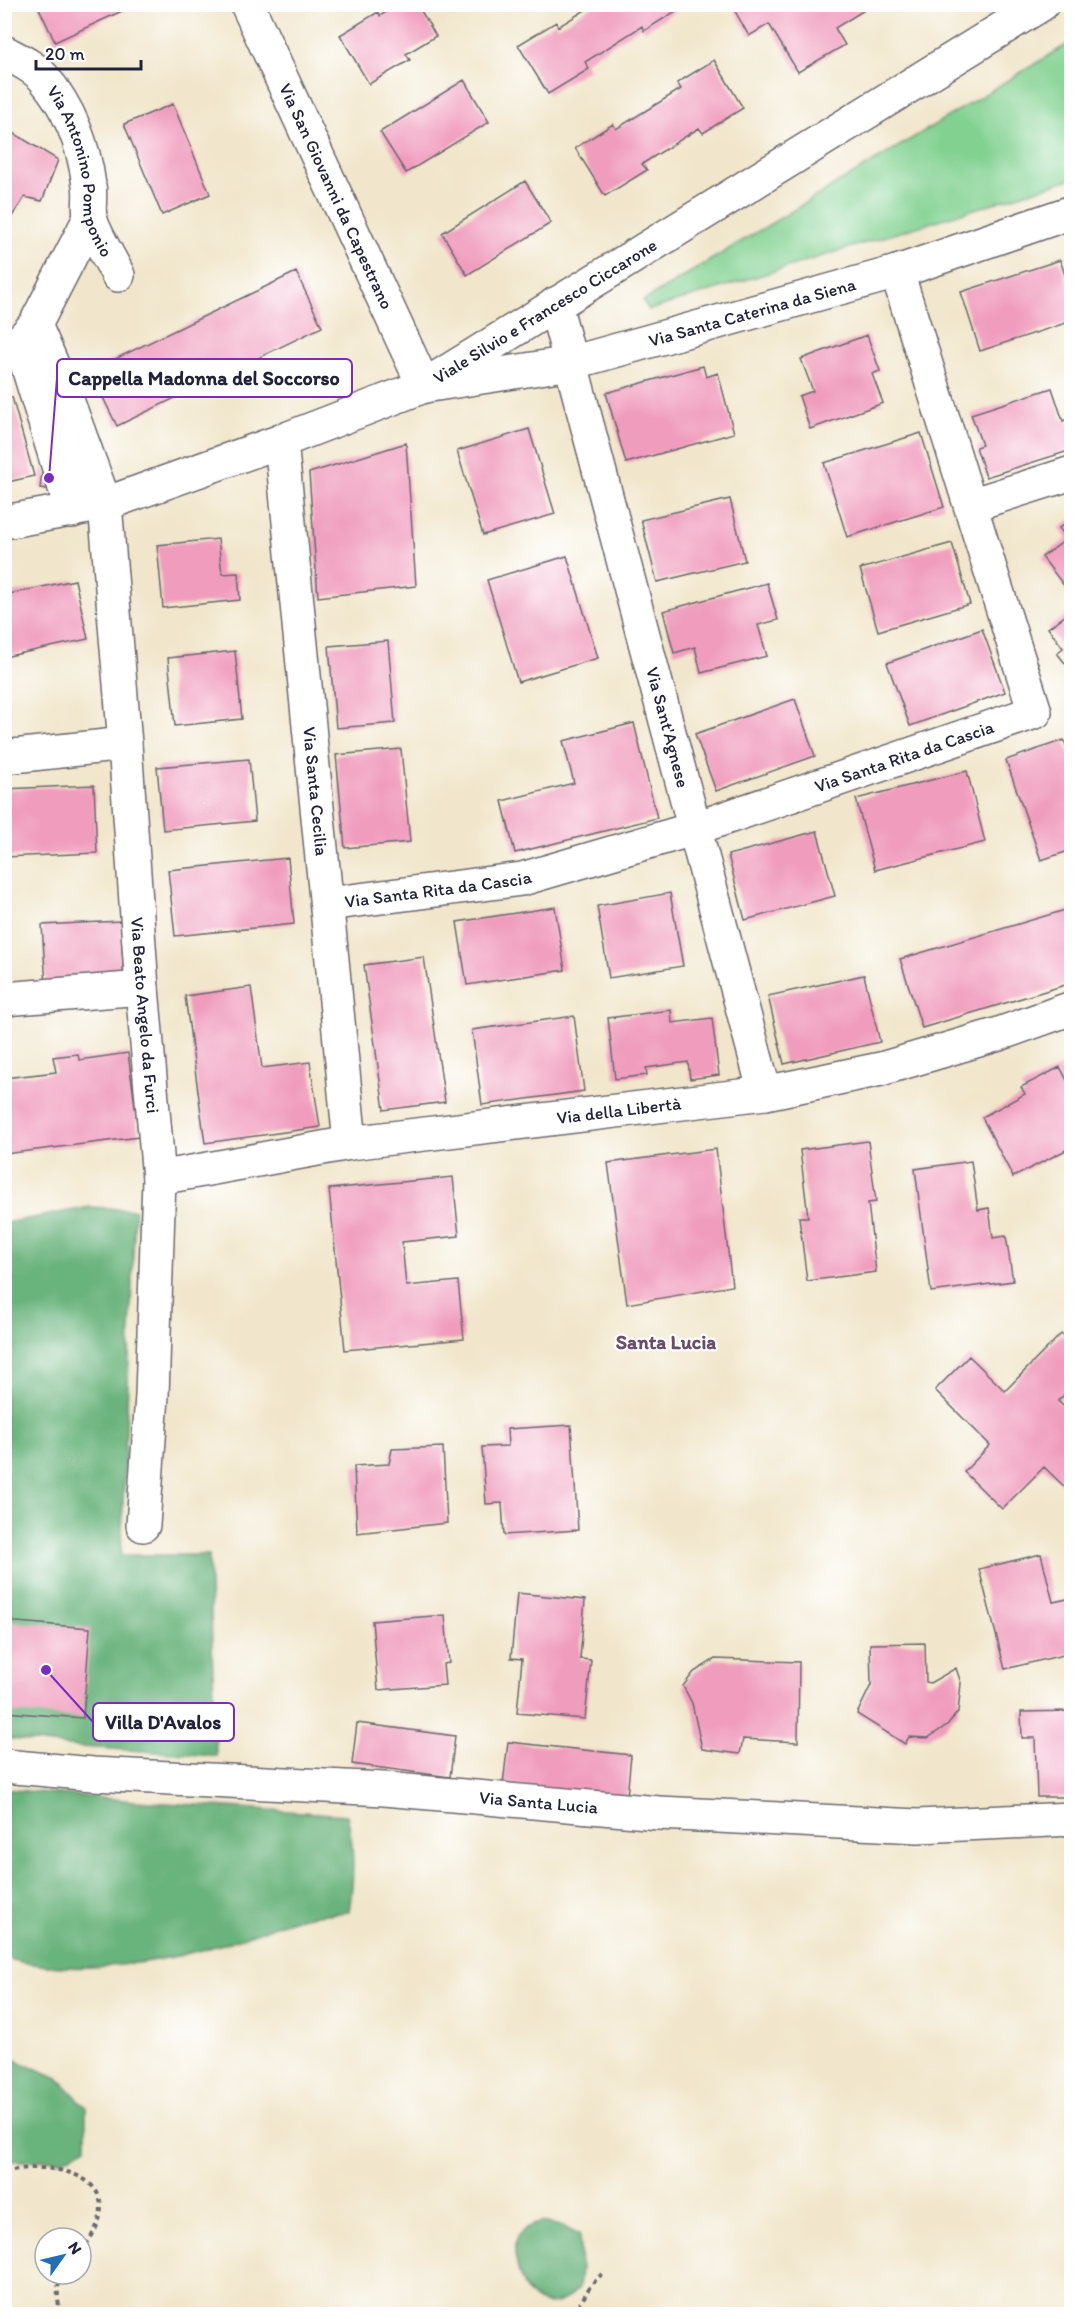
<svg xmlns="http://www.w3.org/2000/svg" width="1076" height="2319" font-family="Itim,sans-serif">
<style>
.green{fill:#82d191;stroke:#527a66;stroke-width:1.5}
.forest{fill:#69b37b;stroke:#466a5b;stroke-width:1.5}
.building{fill:#f09dbd}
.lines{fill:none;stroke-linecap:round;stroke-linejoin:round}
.minor-casing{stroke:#6a676d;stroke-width:36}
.path{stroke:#6a676d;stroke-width:4;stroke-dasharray:4.5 4.5;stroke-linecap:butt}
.minor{stroke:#fff;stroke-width:33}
.labels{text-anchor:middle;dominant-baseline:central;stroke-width:4.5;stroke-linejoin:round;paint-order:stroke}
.street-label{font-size:18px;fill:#22223b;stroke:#fff}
.neighbourhood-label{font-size:20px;font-weight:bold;fill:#6a4d68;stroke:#fff}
.leader{fill:none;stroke:#7b2cbf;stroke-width:2}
.callout-dot{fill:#7b2cbf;stroke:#fff;stroke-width:2}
.callout{fill:#fff;stroke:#7b2cbf;stroke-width:2}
.callout-label{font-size:20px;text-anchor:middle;font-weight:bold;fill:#22223b}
</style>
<rect width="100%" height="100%" fill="#fff"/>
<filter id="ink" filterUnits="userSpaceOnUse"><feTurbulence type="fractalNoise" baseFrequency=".0167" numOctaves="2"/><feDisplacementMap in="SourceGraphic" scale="12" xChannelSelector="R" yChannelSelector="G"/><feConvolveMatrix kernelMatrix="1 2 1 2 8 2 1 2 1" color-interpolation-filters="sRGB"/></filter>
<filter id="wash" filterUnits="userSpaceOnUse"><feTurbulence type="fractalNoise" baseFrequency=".008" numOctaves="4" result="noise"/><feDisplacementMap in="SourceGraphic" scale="24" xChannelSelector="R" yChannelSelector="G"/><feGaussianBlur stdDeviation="1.35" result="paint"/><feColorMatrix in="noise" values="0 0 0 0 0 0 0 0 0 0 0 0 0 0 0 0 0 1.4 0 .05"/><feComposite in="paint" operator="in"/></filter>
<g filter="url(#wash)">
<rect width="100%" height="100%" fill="#f1e6cb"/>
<!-- green -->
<path class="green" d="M1071 42V179L649 310 643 301Z"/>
<!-- forest -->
<path class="forest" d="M90 1207 135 1210 121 1555H209L216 1756 66 1746 5 1738V1223Z
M4 1789 135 1801 347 1815C355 1849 354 1878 349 1912 335 1914 318 1913 304 1917 279 1923 255 1934 230 1942 162 1963 74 1978 5 1958Z
M4 2053 15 2060 58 2078 86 2107V2147L63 2160 15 2161 5 2157Z
M541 2222 562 2226 579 2235 581 2268 579 2288C550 2317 525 2304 517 2265 515 2257 513 2245 517 2237 522 2229 533 2225 541 2222Z"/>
<g id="blocks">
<!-- building -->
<path class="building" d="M37 4H137L55 42Z
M399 4H417L436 36 406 54 410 60 369 84 340 35 378 12 380 16Z
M595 4H687L644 31 642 26 585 62 589 69 548 94 518 45 556 22 558 27Z
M731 4H874L835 28 845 45 798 72 769 24 749 36Z
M714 60 743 108 703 133 699 128 642 164 647 170 605 196 575 148 613 124 616 129 681 89 677 83Z
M464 80 489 122 406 173 380 132Z
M173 104 210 194 162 215 124 124Z
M10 131 58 160 42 201 25 197 4 228V140Z
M525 181 551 223 467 275 442 233Z
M1060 260 1072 296V321L980 351 961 292Z
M296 272 322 327 117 426 90 371Z
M867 335 880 371 872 374 883 403 810 429 799 396 813 391 801 359Z
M703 366 706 377 718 373 734 433 626 463 606 393Z
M1052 388 1063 421 1068 419 1072 431V450L986 477 976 447 982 445 971 414Z
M4 397H12L34 476 4 483Z
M529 429 555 514 483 535 457 451Z
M921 433 944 507 847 537 824 463Z
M406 443 416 586 318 597 309 473Z
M43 466 55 490 40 488Z
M730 499 745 561 657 582 641 520Z
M1072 519V596L1042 557 1067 539 1059 528Z
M218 539 222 574 238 573 240 600 163 608 157 545Z
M952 543 970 604 878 631 860 569Z
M567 556 598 658 518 682 487 580Z
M75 580 88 639 4 657V595Z
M767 583 778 620 758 625 767 656 701 673 695 647 674 653 663 611Z
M1072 611V672L1057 653 1063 648 1048 628Z
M982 629 1005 692 910 726 887 663Z
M388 641 395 723 336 728 329 646Z
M235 651 242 719 175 726 168 658Z
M795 699 815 756 716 791 695 734Z
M634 723 657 818 515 853 502 801 574 783 563 741Z
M1064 740 1072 761V850L1041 860 1006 760Z
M401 749 410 842 345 848 336 755Z
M249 759 255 821 163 830 157 767Z
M967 771 985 842 875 870 856 799Z
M94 785 97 853 4 857V789Z
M817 831 835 896 745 920 728 855Z
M288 858 294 924 175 936 168 870Z
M670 893 683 966 609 978 597 906Z
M555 907 565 970 467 985 457 922Z
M1072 908V983L922 1028 900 959Z
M121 921 124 982 46 986 42 925Z
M424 957 445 1102 384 1110 364 965Z
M864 975 880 1042 784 1064 768 996Z
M251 987 262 1068 310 1062 320 1127 205 1143 185 996Z
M671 1010 672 1023 712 1018 719 1075 690 1079 688 1062 646 1068 647 1075 615 1079 608 1018Z
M574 1016 584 1091 482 1105 472 1030Z
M128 1053 139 1137 5 1154 4 1078 56 1072 53 1057 78 1054 79 1060Z
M1060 1067 1067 1080 1072 1078V1147L1013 1177 982 1117 1025 1094 1021 1087Z
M868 1141 876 1202 868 1203 876 1272 807 1281 799 1217H808L800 1150Z
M716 1149 732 1286 627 1304 608 1163Z
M971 1161 978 1210 989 1208 993 1238 1006 1236 1013 1281 931 1292 915 1169Z
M453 1177 459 1236 402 1242 406 1286 458 1281 464 1339 345 1350 329 1189Z
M1061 1334 1072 1344V1387L1058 1401 1072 1414V1494L1044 1467 1002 1509 964 1472 990 1445 935 1390 969 1356 1005 1391Z
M571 1425 578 1530 504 1535 502 1503 486 1504 482 1447 508 1446 507 1429Z
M443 1447 447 1523 357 1533 354 1466 389 1464 392 1449Z
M1041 1554 1053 1602 1072 1598V1653L1005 1669 979 1569Z
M517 1593 585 1600 580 1659 591 1660 585 1719 517 1713 522 1659 511 1658Z
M445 1615 449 1663 443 1664 445 1685 378 1690 372 1621Z
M4 1621 90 1628 83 1718 4 1712Z
M925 1643 926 1682 930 1683 956 1668 961 1683 958 1712 947 1725 928 1738 909 1737 905 1744 857 1714 871 1685 870 1644Z
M715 1659 799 1662 798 1742 743 1739 740 1754 702 1749 692 1703 683 1686 694 1672Z
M1072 1711V1797H1037L1035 1738H1022L1021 1712Z
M357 1723 455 1736 450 1777 352 1764Z
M508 1742 631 1755 627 1797 503 1784Z"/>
</g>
</g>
<g filter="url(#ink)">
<use href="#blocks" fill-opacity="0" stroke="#6a676d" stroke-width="1.5"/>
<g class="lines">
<defs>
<g id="minor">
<path id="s1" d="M247 4 424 386 571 363 897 272 1072 212"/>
<path id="s2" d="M4 52C17 59 33 66 43 77 69 107 84 146 89 185 91 196 88 207 90 217 93 232 111 260 118 275"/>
<path id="s3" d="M555 304 765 1093"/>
<path id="s4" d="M35 325 64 392 105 504 125 744 142 988 159 1178 152 1396 143 1525"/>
<path id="s5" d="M281 441 350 1143"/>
<path d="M971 505 1072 473"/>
<path d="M72 511 20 341 35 325 90 218"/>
<path id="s6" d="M4 522 105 504 281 441 424 386 1042 4"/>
<path d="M4 757 125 744"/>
<path id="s7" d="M327 904 522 879 693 829 1035 712 897 272"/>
<path d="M4 999 142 988"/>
<path id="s8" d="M159 1178 350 1143 765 1093 881 1069 999 1034 1072 1008"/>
<path id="s9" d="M4 1766 93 1774 384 1789 659 1813 918 1826 1072 1819"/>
</g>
</defs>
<!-- minor casing -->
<use href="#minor" class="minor-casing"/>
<!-- path -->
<path class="path" d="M4 2172C63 2157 137 2183 81 2251
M61 2274C57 2288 56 2301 62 2314
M574 2314 591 2285 605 2271"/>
<!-- minor -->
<use href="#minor" class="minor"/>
</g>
</g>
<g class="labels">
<!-- street labels -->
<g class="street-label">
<text stroke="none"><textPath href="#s2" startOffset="150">Via Antonino Pomponio</textPath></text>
<text stroke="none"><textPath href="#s1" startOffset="212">Via San Giovanni da Capestrano</textPath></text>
<text stroke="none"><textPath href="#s6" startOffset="585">Viale Silvio e Francesco Ciccarone</textPath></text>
<text stroke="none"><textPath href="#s1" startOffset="758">Via Santa Caterina da Siena</textPath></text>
<text stroke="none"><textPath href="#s3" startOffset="438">Via Sant'Agnese</textPath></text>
<text stroke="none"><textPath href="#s7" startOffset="598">Via Santa Rita da Cascia</textPath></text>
<text stroke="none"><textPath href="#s5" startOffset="352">Via Santa Cecilia</textPath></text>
<text stroke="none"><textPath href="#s7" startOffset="112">Via Santa Rita da Cascia</textPath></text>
<text stroke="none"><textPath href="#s4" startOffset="705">Via Beato Angelo da Furci</textPath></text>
<text stroke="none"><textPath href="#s8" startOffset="465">Via della Libertà</textPath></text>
<text stroke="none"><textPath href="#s9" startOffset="536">Via Santa Lucia</textPath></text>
</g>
<!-- neighbourhood labels -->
<g class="neighbourhood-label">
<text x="666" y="1342">Santa Lucia</text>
</g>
</g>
<!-- callouts -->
<path class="leader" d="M49 478L57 378M46 1670L93 1722"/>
<g class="callout-dot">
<circle cx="49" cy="478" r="6"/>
<circle cx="46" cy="1670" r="6"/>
</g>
<g class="callout">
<rect x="57" y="359" width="295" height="38" rx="6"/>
<rect x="93" y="1703" width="141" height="38" rx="6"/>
</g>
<g class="callout-label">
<text x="204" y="385">Cappella Madonna del Soccorso</text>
<text x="163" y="1729">Villa D'Avalos</text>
</g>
<!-- margin -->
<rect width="1076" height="2319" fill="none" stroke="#fff" stroke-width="24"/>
<!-- north arrow -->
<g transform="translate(63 2256) rotate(56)"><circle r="28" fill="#ffffff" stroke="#a7a7b1" stroke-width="1.5"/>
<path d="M0-4.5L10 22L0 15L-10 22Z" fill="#1f6fb2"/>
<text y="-9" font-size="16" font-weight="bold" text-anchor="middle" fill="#22223b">N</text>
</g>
<!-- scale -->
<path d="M36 60v9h105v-9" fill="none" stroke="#22223b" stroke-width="3"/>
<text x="45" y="60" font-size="18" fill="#22223b" stroke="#ffffff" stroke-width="4.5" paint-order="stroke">20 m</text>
</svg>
